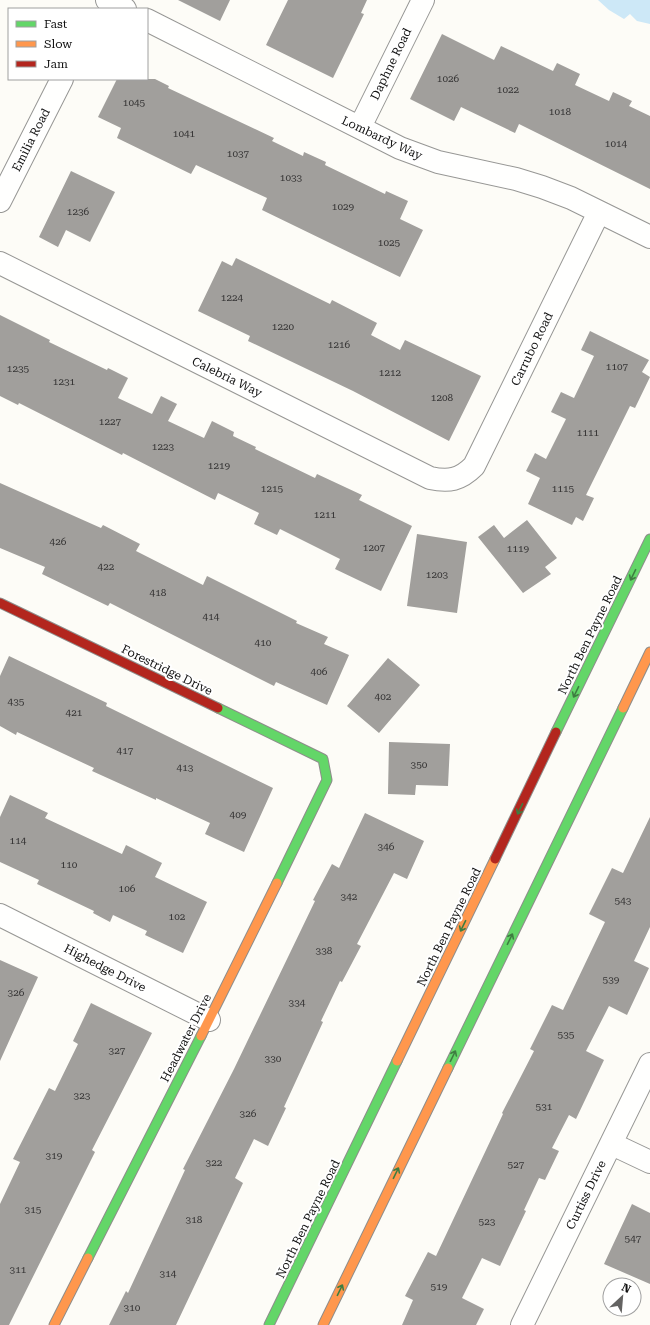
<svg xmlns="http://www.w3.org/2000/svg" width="650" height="1325" font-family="'Roboto Serif',serif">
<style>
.water{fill:#cde8f7}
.building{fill:#a19f9c}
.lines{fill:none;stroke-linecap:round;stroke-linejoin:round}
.street-casing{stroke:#979795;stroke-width:24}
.fast-casing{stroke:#8e8d8b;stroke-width:11}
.slow-casing{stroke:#8e8d8b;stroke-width:11}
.jam-casing{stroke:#8e8d8b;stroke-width:11}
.street{stroke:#fffffe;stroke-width:22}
.fast{stroke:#63d668;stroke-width:9}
.slow{stroke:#ff974d;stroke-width:9}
.jam{stroke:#b3261e;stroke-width:9}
.oneway{stroke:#3e7d41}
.labels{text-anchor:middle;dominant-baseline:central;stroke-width:4;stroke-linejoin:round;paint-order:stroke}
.number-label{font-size:10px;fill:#353434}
.street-label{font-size:12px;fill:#111;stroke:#fff}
</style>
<rect width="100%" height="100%" fill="#fdfcf7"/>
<!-- water -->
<path class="water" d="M598 0H650V24L637 21 630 14 624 19 609 10Z"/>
<!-- building -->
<path class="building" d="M178 0H230L220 21Z
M288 0H367L361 13 364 14 333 78 266 45Z
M442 34 494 60 501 46 553 71 557 63 580 74 575 85 609 101 613 92 632 101 629 106 650 116V189L519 124 515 133 461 107 454 121 410 99Z
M117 79H155L169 86 168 88 274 138 272 141 303 156 304 152 326 162 325 165 385 194 386 191 408 201 400 219 423 230 400 277 262 210 267 198 196 165 191 174 117 138 121 128 98 117Z
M71 171 115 192 90 242 66 230 58 247 39 237Z
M236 258 330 304 332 300 377 323 371 335 400 350 405 340 481 376 449 441 353 391 248 341 250 336 198 311 222 261 232 266Z
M0 315 50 340 49 342 107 370 108 368 128 378 118 398 152 414 161 396 177 404 168 421 204 438 212 421 234 432 233 436 256 447 255 449 315 478 317 474 362 495 359 500 412 526 381 591 335 569 340 559 280 529 277 535 254 524 259 513 218 493 215 500 123 453 122 455 19 403 18 405 0 396Z
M590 331 649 360 642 372 650 377 635 408 630 406 586 495 594 498 583 521 576 517 572 525 528 504 540 478 526 471 535 453 546 459 566 419 551 412 561 392 574 398 594 356 581 350Z
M0 483 101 528 103 525 140 544 136 551 203 585 207 576 297 621 296 623 328 637 324 644 349 655 327 705 276 682 274 686 110 603 108 606 42 574 45 567 0 548Z
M527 520 557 558 545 567 551 574 523 593 478 537 494 525 504 538Z
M417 534 467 542 457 613 407 606Z
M9 656 107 703 106 706 273 788 244 852 205 834 210 823 156 798V800L92 771 94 768 17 732 16 735 0 726V676Z
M388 658 420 685 379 733 347 706Z
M389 742 450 744 448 786 416 785 415 795 388 794Z
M10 795 48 813 45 818 122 854 126 845 162 863 155 877 207 902 183 953 145 935 147 931 113 915 110 922 93 913 94 911 37 884 39 880 0 862V817Z
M365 813 424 841 407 879 394 873 357 944 361 946 342 982 340 981 321 1021 323 1022 284 1107 286 1108 268 1146 254 1139 235 1178 243 1183 176 1325H109L126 1291 128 1293 185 1170 183 1169 234 1069 315 901 313 900 332 864 339 868Z
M650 817V927L634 961 649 968 627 1015 609 1006 586 1051 604 1060 576 1119 569 1115 552 1148 559 1151 545 1180 539 1178 524 1210 526 1211 500 1266 482 1258 462 1298 484 1309 476 1325H402L413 1300 405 1296 428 1252 436 1256 503 1114 502 1113 534 1051 530 1049 552 1005 563 1010 605 922 589 914 612 868 623 873Z
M0 960 38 977 0 1061Z
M91 1003 152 1033 92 1150 95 1152 9 1325H0V1204L20 1162 13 1159 49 1088 55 1091 78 1044 73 1041Z
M632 1204 650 1213V1284L604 1264Z"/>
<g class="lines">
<defs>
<path id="street" d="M107 0 125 9
M147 20 400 148 438 162 516 179 542 187 571 198 650 237
M360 127 423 0
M0 201 62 79
M0 263 430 478C449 482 460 480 474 466L599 212
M0 915 209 1020
M612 1144 650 1162
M522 1325 650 1064"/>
<path id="fast" d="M218 708 323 759 327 780 277 883
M556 732 650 539
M448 1068 623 708
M88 1258 201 1036
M269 1325 397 1061"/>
<path id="slow" d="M623 708 650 652
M201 1036 277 883
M397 1061 495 859
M54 1325 88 1258
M323 1325 448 1068"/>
<path id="jam" d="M0 603 218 708
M495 859 556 732"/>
</defs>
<!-- street casing -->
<use href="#street" class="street-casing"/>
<!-- fast casing -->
<use href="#fast" class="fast-casing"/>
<!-- slow casing -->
<use href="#slow" class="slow-casing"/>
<!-- jam casing -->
<use href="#jam" class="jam-casing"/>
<!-- street -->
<use href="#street" class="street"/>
<!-- fast -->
<use href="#fast" class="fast"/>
<!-- slow -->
<use href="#slow" class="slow"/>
<!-- jam -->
<use href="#jam" class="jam"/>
</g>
<!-- one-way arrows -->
<defs><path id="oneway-shaft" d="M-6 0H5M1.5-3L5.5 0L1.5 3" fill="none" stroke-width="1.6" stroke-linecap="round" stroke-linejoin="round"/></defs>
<g class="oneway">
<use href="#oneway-shaft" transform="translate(633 575) rotate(116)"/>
<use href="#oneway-shaft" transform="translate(576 692) rotate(116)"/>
<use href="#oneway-shaft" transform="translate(520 809) rotate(116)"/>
<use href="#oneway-shaft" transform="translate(463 926) rotate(116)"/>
<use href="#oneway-shaft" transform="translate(510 939) rotate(-64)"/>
<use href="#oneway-shaft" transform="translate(453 1056) rotate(-64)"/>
<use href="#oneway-shaft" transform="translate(396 1173) rotate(-64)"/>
<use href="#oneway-shaft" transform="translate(340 1290) rotate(-64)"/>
</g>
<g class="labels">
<!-- number labels -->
<g class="number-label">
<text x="448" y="78">1026</text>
<text x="508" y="89">1022</text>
<text x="134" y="102">1045</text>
<text x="560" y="111">1018</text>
<text x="184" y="133">1041</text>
<text x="616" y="143">1014</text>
<text x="238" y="153">1037</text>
<text x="291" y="177">1033</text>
<text x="343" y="206">1029</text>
<text x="78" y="211">1236</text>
<text x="389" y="242">1025</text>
<text x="232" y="297">1224</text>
<text x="283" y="326">1220</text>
<text x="339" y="344">1216</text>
<text x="617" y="366">1107</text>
<text x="18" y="368">1235</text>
<text x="390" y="372">1212</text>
<text x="64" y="381">1231</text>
<text x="442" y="397">1208</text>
<text x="110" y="421">1227</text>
<text x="588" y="432">1111</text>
<text x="163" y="446">1223</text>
<text x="219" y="465">1219</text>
<text x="272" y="488">1215</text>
<text x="563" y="488">1115</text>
<text x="325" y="514">1211</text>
<text x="58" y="541">426</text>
<text x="374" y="547">1207</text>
<text x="518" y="548">1119</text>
<text x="106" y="566">422</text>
<text x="437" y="574">1203</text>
<text x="158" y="592">418</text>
<text x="211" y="616">414</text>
<text x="263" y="642">410</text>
<text x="319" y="671">406</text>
<text x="383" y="696">402</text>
<text x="16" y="701">435</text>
<text x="74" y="712">421</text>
<text x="125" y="750">417</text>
<text x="419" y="764">350</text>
<text x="185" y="767">413</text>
<text x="238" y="814">409</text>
<text x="18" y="840">114</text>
<text x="386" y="846">346</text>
<text x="69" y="864">110</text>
<text x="127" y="888">106</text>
<text x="349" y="896">342</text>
<text x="623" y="900">543</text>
<text x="177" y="916">102</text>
<text x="324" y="950">338</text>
<text x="611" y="979">539</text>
<text x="16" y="992">326</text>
<text x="297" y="1002">334</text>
<text x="566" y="1034">535</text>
<text x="117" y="1050">327</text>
<text x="273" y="1058">330</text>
<text x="82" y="1095">323</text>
<text x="544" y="1106">531</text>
<text x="248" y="1113">326</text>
<text x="54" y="1155">319</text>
<text x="214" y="1162">322</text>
<text x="516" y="1164">527</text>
<text x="33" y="1209">315</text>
<text x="194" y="1219">318</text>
<text x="487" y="1221">523</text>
<text x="633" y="1238">547</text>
<text x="18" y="1269">311</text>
<text x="168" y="1273">314</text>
<text x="439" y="1286">519</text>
<text x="132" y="1307">310</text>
</g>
<!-- street labels -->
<g class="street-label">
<text transform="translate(391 64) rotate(-64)">Daphne Road</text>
<text transform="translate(382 138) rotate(25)">Lombardy Way</text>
<text transform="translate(31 140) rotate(-63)">Emilia Road</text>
<text transform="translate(532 349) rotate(-64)">Carrubo Road</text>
<text transform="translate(227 377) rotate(26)">Calebria Way</text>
<text transform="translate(590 635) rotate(-64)">North Ben Payne Road</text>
<text transform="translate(167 670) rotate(26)">Forestridge Drive</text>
<text transform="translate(449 927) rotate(-64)">North Ben Payne Road</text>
<text transform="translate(105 968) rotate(27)">Highedge Drive</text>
<text transform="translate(186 1038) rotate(-63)">Headwater Drive</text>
<text transform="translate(586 1195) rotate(-64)">Curtiss Drive</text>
<text transform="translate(308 1219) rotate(-64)">North Ben Payne Road</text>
</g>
</g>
<!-- legend -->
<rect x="8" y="8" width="140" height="72" fill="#ffffff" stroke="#a0a0a0"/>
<rect x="16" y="21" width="20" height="6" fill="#63d668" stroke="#a0a0a0"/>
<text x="44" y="28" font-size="12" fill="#111111">Fast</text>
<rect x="16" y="41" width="20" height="6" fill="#ff974d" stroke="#a0a0a0"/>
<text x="44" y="48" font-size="12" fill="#111111">Slow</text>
<rect x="16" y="61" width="20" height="6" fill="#b3261e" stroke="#a0a0a0"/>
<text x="44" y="68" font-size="12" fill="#111111">Jam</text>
<!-- north arrow -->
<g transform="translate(622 1297) rotate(26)"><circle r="19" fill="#ffffff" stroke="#a0a0a0"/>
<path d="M0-3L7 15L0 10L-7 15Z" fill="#646362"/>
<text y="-6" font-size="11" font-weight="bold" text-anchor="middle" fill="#111111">N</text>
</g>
</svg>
